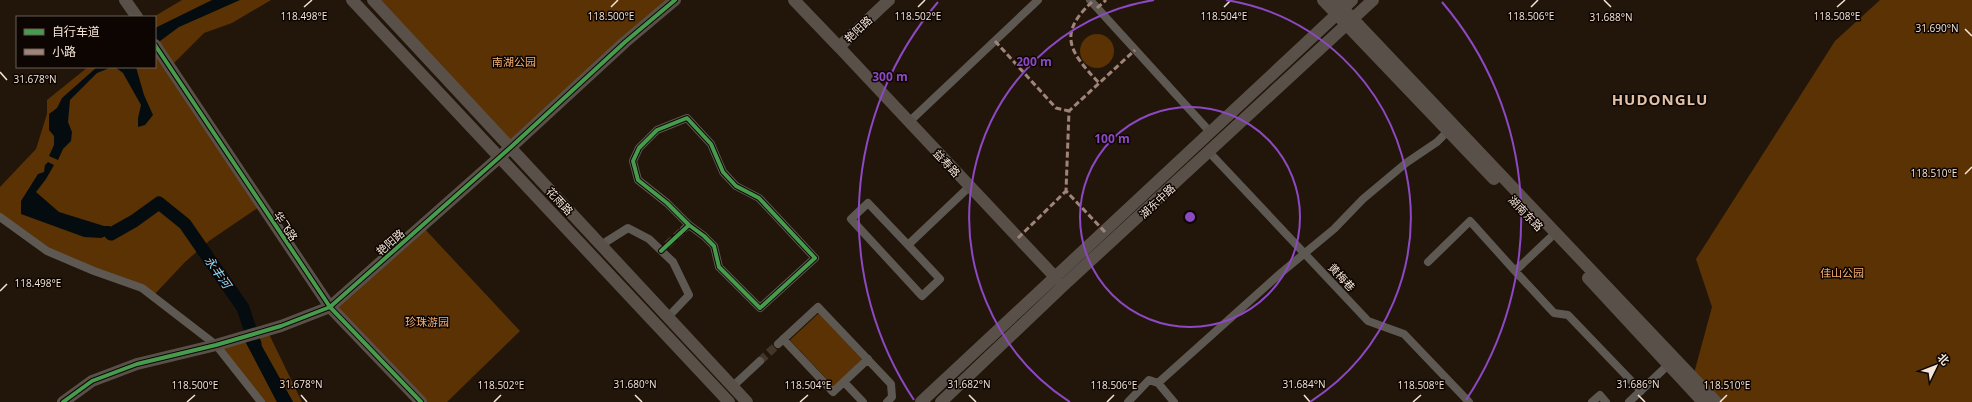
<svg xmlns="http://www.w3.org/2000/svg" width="1972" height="402" font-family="'Open Sans','Noto Sans SC',sans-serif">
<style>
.green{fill:#5b3203}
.water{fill:#050c10}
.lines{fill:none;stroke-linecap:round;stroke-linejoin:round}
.river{stroke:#050c10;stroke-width:13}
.street-tunnel{stroke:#42352a;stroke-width:8;stroke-dasharray:8 4;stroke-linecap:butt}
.street{stroke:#5e5853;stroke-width:8}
.secondary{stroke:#595149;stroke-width:12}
.quiet{stroke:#a18479;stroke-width:3;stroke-dasharray:6 3;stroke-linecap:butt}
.cycleway-casing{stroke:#0d0501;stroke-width:6}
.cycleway{stroke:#469c4c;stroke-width:4}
.ticks{fill:none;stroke:#f5e5d8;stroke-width:1.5}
.ring{fill:none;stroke:#8d48c3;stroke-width:2}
.labels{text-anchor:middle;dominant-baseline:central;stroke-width:3;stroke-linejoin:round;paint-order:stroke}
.street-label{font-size:11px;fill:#f5e5d8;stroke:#0d0501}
.park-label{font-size:11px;fill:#f6b072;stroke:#0d0501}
.water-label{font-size:12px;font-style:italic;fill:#94dafc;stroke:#0d0501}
.district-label{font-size:15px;font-weight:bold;letter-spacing:1px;fill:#e0c1a7;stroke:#0d0501}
.ticks-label{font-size:10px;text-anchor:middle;fill:#f5e5d8;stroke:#0d0501;stroke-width:3;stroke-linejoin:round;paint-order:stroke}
.centre{fill:#8d48c3;stroke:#0d0501;stroke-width:2}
.ring-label{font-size:12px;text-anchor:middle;font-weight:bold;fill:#8d48c3;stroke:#0d0501;stroke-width:3;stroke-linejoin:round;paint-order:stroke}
</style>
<rect width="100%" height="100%" fill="#22160b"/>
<!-- green -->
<path class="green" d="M182 0H271L232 23 204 33 174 63 159 46 262 205 209 241 185 262 153 296 47 251 0 217V187L36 149 47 114V100L88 67H155V16Z
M373 0H679L511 147Z
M1880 0H1972V402H1716L1693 377 1712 307 1696 259 1835 41Z
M1080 51a17 17 0 1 1 34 0a17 17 0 1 1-34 0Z
M422 226 520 331 447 402H421L330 307Z
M819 313 862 359 834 387 790 340Z
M267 330 302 402H293L255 334Z
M243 337 277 402H261L216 345Z"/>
<!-- water -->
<path class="water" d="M212 0H240L179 27 156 44 155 28Z
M97 67H112L97 73 70 100 68 122 72 132 71 141 63 149 58 160 49 156 54 145V136L49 130V114L57 108 62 98Z
M115 67H136L144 95 153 115 145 125 138 127V118L141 105 123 73Z
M48 162 54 165 46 179 36 192 59 212 104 226H110L111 234 101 238 84 237 21 214V201L38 174 44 172 45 165Z
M255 334 293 402H277L243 337Z"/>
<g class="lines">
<!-- river -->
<path class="river" d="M111 234 134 221 159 203 185 224 243 308 255 344"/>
<!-- street-tunnel -->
<path class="street-tunnel" d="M667 245 684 229
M760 361 778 344"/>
<!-- street -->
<path class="street" d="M1090 0 1211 133
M909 122 1038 0
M1209 152 1368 321 1404 334 1469 402
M0 217 47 251 94 271 142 288 216 345 261 402
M684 229 689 225 704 236 714 246 719 267 760 308 815 258 759 198 736 186 723 172 711 144 687 118 657 130 639 148 633 161 638 180 667 203 689 225
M1550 238 1515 271 1554 313 1568 315 1641 391
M601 245 628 228 649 239 673 262 689 295 668 317
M908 245 940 279 922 296 851 219 868 203 908 245 969 187
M1428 262 1470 221 1515 271
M783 339 833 392 868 359
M778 344 818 307 891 384 892 397 887 402
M844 382 863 402
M732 387 760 361
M1128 402 1149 380 1158 383
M1174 402 1158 383 1282 272 1334 229 1363 199 1406 163 1437 142 1448 131
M1592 402 1600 395 1606 402
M1629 402 1668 365"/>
<!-- secondary -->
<path class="secondary" d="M125 0 137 17
M352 0 729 402
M373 0 747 402
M794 0 839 47 889 0
M1323 0 1494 179
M1335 0 1716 402
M155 45 330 307 421 402
M839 47 1056 278
M1588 278 1703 402
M63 402 92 381 137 364 216 345 281 326 330 307 511 147 625 42 675 0
M921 402 1352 0
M941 402 1063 286 1373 0"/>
<!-- quiet -->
<path class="quiet" d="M1092 2C1056 35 1071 53 1099 83
M1097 8 1106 0
M995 41 1056 108 1069 111
M1105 232 1066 191 1069 111 1135 50
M1018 238 1066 191"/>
<defs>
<path id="cycleway" d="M155 45 330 307 421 402
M661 251 689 225 704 236 714 246 719 267 760 308 815 258 759 198 736 186 723 172 711 144 687 118 657 130 639 148 633 161 638 180 667 203 689 225
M63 402 92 381 137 364 216 345 281 326 330 307 511 147 625 42 675 0"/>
</defs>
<!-- cycleway casing -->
<use href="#cycleway" class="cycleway-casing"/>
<!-- cycleway -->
<use href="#cycleway" class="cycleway"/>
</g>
<!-- ticks -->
<path class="ticks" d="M1604 0 1611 7M304 7 312 0M611 7 618 0M918 7 925 0M1224 7 1231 0M1531 7 1538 0M1837 7 1845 0M1965 29 1972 36M0 72 7 80M1965 174 1972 167M0 291 7 284M301 395 307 402M635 395 642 402M969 395 976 402M1304 395 1310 402M1638 395 1645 402M187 402 195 395M494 402 501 395M800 402 808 395M1107 402 1114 395M1413 402 1421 395M1720 402 1727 395"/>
<!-- distance rings -->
<g class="ring">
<circle cx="1190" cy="217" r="110"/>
<path d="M1070 402A220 220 0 0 1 1154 0M1226 0A220 220 0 0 1 1310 402"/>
<path d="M914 400A331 331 0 0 1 938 2M1442 2A331 331 0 0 1 1466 400"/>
</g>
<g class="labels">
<!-- street labels -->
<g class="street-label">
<text transform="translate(858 29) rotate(-43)">艳阳路</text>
<text transform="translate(947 163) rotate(47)">益寿路</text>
<text transform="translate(560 201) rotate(47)">花雨路</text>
<text transform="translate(1157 201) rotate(-43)">湖东中路</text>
<text transform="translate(1526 213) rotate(46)">湖南东路</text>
<text transform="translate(286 226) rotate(56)">华飞路</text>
<text transform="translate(390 242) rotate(-41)">艳阳路</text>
<text transform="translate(1342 277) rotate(47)">黄梅巷</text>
</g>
<!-- park labels -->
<g class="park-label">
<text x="514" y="61">南湖公园</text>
<text x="1842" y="272">佳山公园</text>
<text x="427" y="321">珍珠游园</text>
</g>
<!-- water labels -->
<g class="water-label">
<text transform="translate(218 272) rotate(55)">永丰河</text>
</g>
<!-- district labels -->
<g class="district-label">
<text x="1660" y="99">HUDONGLU</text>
</g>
</g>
<g class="ticks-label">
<text x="1837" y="20">118.508°E</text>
<text x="304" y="20">118.498°E</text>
<text x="611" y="20">118.500°E</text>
<text x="918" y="20">118.502°E</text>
<text x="1224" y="20">118.504°E</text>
<text x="1531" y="20">118.506°E</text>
<text x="1611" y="21">31.688°N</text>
<text x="1937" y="32">31.690°N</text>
<text x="35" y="83">31.678°N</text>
<text x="1934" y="177">118.510°E</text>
<text x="38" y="287">118.498°E</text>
<text x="301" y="388">31.678°N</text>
<text x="635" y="388">31.680°N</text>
<text x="969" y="388">31.682°N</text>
<text x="1304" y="388">31.684°N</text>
<text x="1638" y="388">31.686°N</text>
<text x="195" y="389">118.500°E</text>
<text x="501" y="389">118.502°E</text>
<text x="808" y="389">118.504°E</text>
<text x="1114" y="389">118.506°E</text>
<text x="1421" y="389">118.508°E</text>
<text x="1727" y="389">118.510°E</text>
</g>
<circle cx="1190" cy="217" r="6" class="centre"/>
<g class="ring-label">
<text x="1034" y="66">200 m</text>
<text x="890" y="81">300 m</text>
<text x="1112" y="143">100 m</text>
</g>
<!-- legend -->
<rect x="16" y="16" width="140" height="52" fill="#0d0501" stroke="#6a5f57"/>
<rect x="24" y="29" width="20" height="6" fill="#469c4c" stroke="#6a5f57"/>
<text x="52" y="36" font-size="12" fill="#f5e5d8">自行车道</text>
<rect x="24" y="49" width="20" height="6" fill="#a18479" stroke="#6a5f57"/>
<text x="52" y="56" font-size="12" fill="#f5e5d8">小路</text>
<!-- north arrow -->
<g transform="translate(1936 366) rotate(47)" stroke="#0d0501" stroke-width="3" paint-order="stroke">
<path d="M0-3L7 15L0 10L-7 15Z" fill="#f5e5d8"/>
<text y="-6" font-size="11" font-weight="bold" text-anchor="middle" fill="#f5e5d8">北</text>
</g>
</svg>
